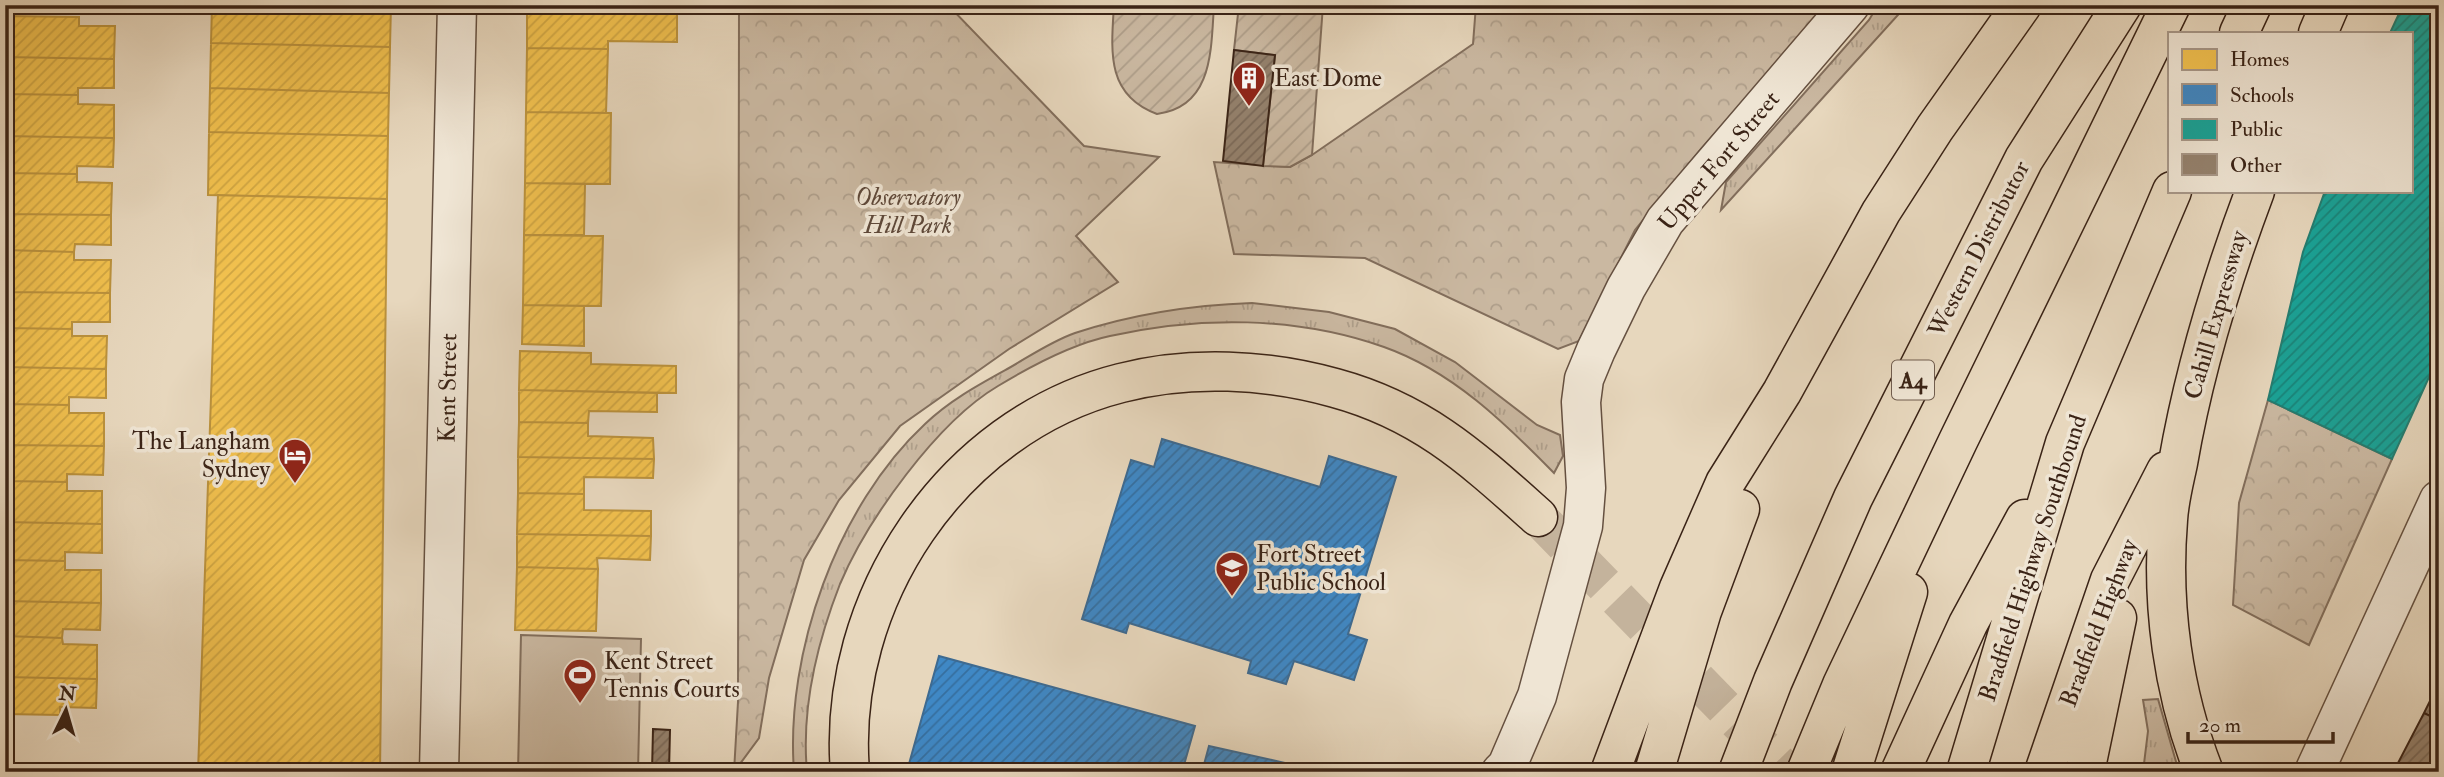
<svg xmlns="http://www.w3.org/2000/svg" width="2444" height="777" font-family="'IM FELL Double Pica',serif">
<style>
.grass{fill:url(#grass-tufts);stroke:#826e5c;stroke-width:2}
.forest{fill:url(#forest-crowns);stroke:#826e5c;stroke-width:2}
.garden{fill:url(#garden-furrows);stroke:#826e5c;stroke-width:2}
.pitch{fill:#cab8a1;stroke:#826e5c;stroke-width:2}
.homes{fill:url(#homes-hatch);stroke:#bb923d;stroke-width:2}
.schools{fill:url(#schools-hatch);stroke:#3e6a90;stroke-width:2}
.public{fill:url(#public-hatch);stroke:#227d71;stroke-width:2}
.building{fill:url(#building-hatch);stroke:#3a2316;stroke-width:2}
.lines{fill:none;stroke-linecap:round;stroke-linejoin:round}
.highway-tunnel{stroke:#c4b39c;stroke-width:38;stroke-dasharray:38 19;stroke-linecap:butt}
.street-casing{stroke:#655040;stroke-width:41}
.highway-casing{stroke:#3a2316;stroke-width:41}
.street{stroke:#efe5d4;stroke-width:38}
.highway{stroke:#e7d7bd;stroke-width:38}
.labels{text-anchor:middle;dominant-baseline:central;stroke-width:7;stroke-linejoin:round;paint-order:stroke}
.shield{fill:#efe5d4;stroke:#705d4f;stroke-width:2}
.shield-label{font-size:23px;font-weight:bold;fill:#3a2316}
.poi-label{font-size:24px;fill:#3a2316;stroke:#efe5d4;text-anchor:start}
.street-label{font-size:24px;fill:#3a2316;stroke:#efe5d4}
.park-label{font-size:24px;font-style:italic;fill:#5e4839;stroke:#efe5d4}
</style>
<defs>
<pattern id="grass-tufts" width="24" height="20" patternUnits="userSpaceOnUse" patternTransform="scale(1.75)"><rect width="24" height="20" fill="#cab8a1"/><path d="M3 7l-1-3M5 7V3M7 7l1-3M15 17l-1-3M17 17v-4M19 17l1-3" fill="none" stroke="#ae9e8a"/></pattern>
<pattern id="forest-crowns" width="20" height="18" patternUnits="userSpaceOnUse" patternTransform="scale(1.75)"><rect width="20" height="18" fill="#cab8a1"/><path d="M2 6a3 3 0 1 1 6 0M12 15a3 3 0 1 1 6 0" fill="none" stroke="#ae9e8a"/></pattern>
<pattern id="garden-furrows" width="10" height="10" patternUnits="userSpaceOnUse" patternTransform="scale(1.75)"><rect width="10" height="10" fill="#cab8a1"/><path d="M-1 1l2-2M0 10L10 0M9 11l2-2" fill="none" stroke="#ae9e8a"/></pattern>
<pattern id="homes-hatch" width="6" height="6" patternUnits="userSpaceOnUse" patternTransform="scale(1.75)"><rect width="6" height="6" fill="#f2c14e"/><path d="M-1 1l2-2M0 6l6-6M5 7l2-2" fill="none" stroke="#d0a643"/></pattern>
<pattern id="schools-hatch" width="6" height="6" patternUnits="userSpaceOnUse" patternTransform="scale(1.75)"><rect width="6" height="6" fill="#3f88c5"/><path d="M-1 1l2-2M0 6l6-6M5 7l2-2" fill="none" stroke="#366f9f"/></pattern>
<pattern id="public-hatch" width="6" height="6" patternUnits="userSpaceOnUse" patternTransform="scale(1.75)"><rect width="6" height="6" fill="#17a398"/><path d="M-1 1l2-2M0 6l6-6M5 7l2-2" fill="none" stroke="#16847b"/></pattern>
<pattern id="building-hatch" width="6" height="6" patternUnits="userSpaceOnUse" patternTransform="scale(1.75)"><rect width="6" height="6" fill="#94816d"/><path d="M-1 1l2-2M0 6l6-6M5 7l2-2" fill="none" stroke="#7a6959"/></pattern>
</defs>
<rect width="100%" height="100%" fill="#e7d7bd"/>
<filter id="stains"><feTurbulence type="fractalNoise" baseFrequency=".00286" numOctaves="4"/><feColorMatrix values="0 0 0 0 .2 0 0 0 0 .09 0 0 0 0 .02 0 0 0 .5 -.17"/></filter>
<radialGradient id="worn" r=".72"><stop offset=".6" stop-color="#630" stop-opacity="0"/><stop offset="1" stop-color="#630" stop-opacity=".3"/></radialGradient>
<!-- grass -->
<path class="grass" d="M1878 5H1907L1721 210 1726 182 1869 20Z
M1252 303 1329 312 1395 329 1455 362 1537 425 1560 435 1563 456 1554 473C1505 423 1452 371 1384 347 1296 316 1199 316 1110 336 1072 344 1031 366 998 386 937 422 867 520 840 584 817 643 801 708 807 772H794C785 653 837 506 925 424 950 400 980 384 1009 368 1030 356 1052 341 1075 333 1133 314 1191 305 1252 303Z
M2158 699 2179 772H2143L2148 731 2143 700Z"/>
<!-- forest -->
<path class="forest" d="M739 5H948L1084 146 1159 157 1076 236 1118 282 1009 349 900 426 839 500 804 560 769 678 759 738 734 772 738 702Z
M1476 5H1828L1701 149 1635 230 1579 341 1558 349 1365 258 1234 254 1214 162 1290 167 1312 155 1473 44Z
M2268 400 2392 459 2309 645 2233 605 2239 503Z"/>
<!-- garden -->
<path class="garden" d="M1114 5H1214C1211 50 1213 107 1157 114 1106 95 1111 52 1114 5Z
M1239 5H1323L1312 155 1290 167 1263 166 1275 55 1234 50Z"/>
<!-- pitch -->
<path class="pitch" d="M521 635 641 639 638 772H518Z"/>
<!-- homes -->
<path class="homes" d="M212 5H391L390 47 211 43Z
M527 5H660V12L527 10Z
M527 10 677 13V42L608 41V49L527 48Z
M5 16 79 17V26H115L114 59 5 57Z
M211 43 390 47 389 93 210 88Z
M527 48 608 49 606 113 526 112Z
M5 57 114 59V88H78V95L5 94Z
M210 88 389 93 388 136 209 132Z
M5 94 78 95V104L114 105V138L5 136Z
M526 112 611 113 610 184 525 183Z
M209 132 388 136 387 199 208 195Z
M5 136 114 138 113 167 77 166V174L5 173Z
M5 173 77 174V182L112 183 111 215 5 214Z
M525 183 585 184 584 235H524Z
M218 195 387 199 380 772H198Z
M5 214 111 215V245L75 244 74 252 5 250Z
M524 235 603 236 601 306 523 305Z
M5 250 74 252V260H111L110 293 5 292Z
M5 292 110 293V322H72V329L5 328Z
M523 305 584 306V346L522 344Z
M5 328 72 329V336H107L106 369 5 367Z
M520 351 591 353V364L676 366V393L519 390Z
M5 367 106 369V398L69 397V405L5 404Z
M519 390 657 393V412L589 411 588 423 519 422Z
M5 404 69 405V413H104V446L5 445Z
M519 422 588 423V436L653 438 654 459 518 457Z
M5 445 104 446 103 475 67 474V482L5 481Z
M518 457 654 459 653 478 584 477V494L518 493Z
M5 481 67 482V491H102V524L5 522Z
M518 493 584 494V510L651 511V536L517 534Z
M5 522 102 524V553L65 552V561L5 560Z
M517 534 651 536 650 560 597 558 598 569 517 567Z
M5 560 65 561V570H101V603L5 601Z
M517 567 598 569 596 631 515 630Z
M5 601 101 603 100 630 63 629 62 638 5 636Z
M5 636 62 638 63 644 97 645V679L5 677Z
M5 677 97 679 96 708 60 707V715L5 714Z"/>
<!-- schools -->
<path class="schools" d="M1162 439 1320 487 1329 456 1396 477 1348 634 1367 640 1354 680 1294 661 1286 684 1248 673 1251 661 1129 623 1126 633 1082 619 1131 460 1154 467Z
M939 656 1195 726 1182 772H939L909 764Z
M1209 746 1285 763 1283 772H1202Z"/>
<!-- public -->
<path class="public" d="M2403 5H2439V355L2392 459 2268 400 2303 252 2325 191H2411V33H2390Z"/>
<!-- building -->
<path class="building" d="M1234 50 1275 55 1263 166 1223 161Z
M2439 683V720L2424 713Z
M2424 713 2439 720V772H2411L2397 765Z
M653 729 670 730 669 772H652Z"/>
<g class="lines">
<!-- highway-tunnel -->
<path class="highway-tunnel" d="M1538 517 1787 772"/>
<defs>
<path id="street" d="M439 772 457 5
M1501 772 1507 766 1537 696 1583 526 1586 488 1581 402 1584 379 1596 350 1626 288 1665 221 1850 5
M2314 772 2439 500"/>
<path id="highway" d="M2239 33 2252 5
M2318 33 2330 5
M850 772C836 601 951 426 1121 383 1190 365 1267 369 1335 388 1423 412 1473 459 1538 517
M1610 772 1679 588 1725 483 1782 392 1881 212 1935 128 2022 5
M1654 772 1702 611 1740 509
M1738 772 1773 681 1853 498 2024 159 2122 5
M1806 772 1842 685 1958 441 2171 5
M1851 772 1908 592
M1900 772 1968 624 2025 519
M1966 772 2065 443 2172 191
M2044 772 2110 580 2166 471
M2085 772 2117 618
M2204 772C2173 693 2161 605 2168 520 2169 501 2174 482 2178 463 2194 370 2222 279 2255 191"/>
</defs>
<!-- street casing -->
<use href="#street" class="street-casing"/>
<!-- highway casing -->
<use href="#highway" class="highway-casing"/>
<!-- street -->
<use href="#street" class="street"/>
<!-- highway -->
<use href="#highway" class="highway"/>
</g>
<!-- icons -->
<defs>
<symbol id="building-pin" viewBox="-11 -11 22 30"><path d="M0 17L-7.5 6A9.5 9.5 0 1 1 7.5 6Z" fill="#8f2418" stroke="#efe5d4"/><path d="M-4-6H4V6H1V3H-1V6H-4ZM-2.5-4.3h1.7v1.8h-1.7ZM.8-4.3h1.7v1.8H.8ZM-2.5-1h1.7V.8h-1.7ZM.8-1h1.7V.8H.8Z" fill="#fff"/></symbol>
<symbol id="hotel-pin" viewBox="-11 -11 22 30"><path d="M0 17L-7.5 6A9.5 9.5 0 1 1 7.5 6Z" fill="#8f2418" stroke="#efe5d4"/><path d="M-6-4.5h1.5V1H6V5H4.5V3h-9V5H-6ZM-4 0a1.8 1.8 0 1 1 3.6 0ZM.5 0V-2.5h3Q6-2.5 6 0Z" fill="#fff"/></symbol>
<symbol id="school-pin" viewBox="-11 -11 22 30"><path d="M0 17L-7.5 6A9.5 9.5 0 1 1 7.5 6Z" fill="#8f2418" stroke="#efe5d4"/><path d="M0-5L7-2L0 1L-7-2ZM-4 1L0 2.5L4 1V4Q0 6-4 4Z" fill="#fff"/></symbol>
<symbol id="stadium-pin" viewBox="-11 -11 22 30"><path d="M0 17L-7.5 6A9.5 9.5 0 1 1 7.5 6Z" fill="#8f2418" stroke="#efe5d4"/><path d="M0-5a6.5 5 0 1 0 0 10a6.5 5 0 1 0 0-10ZM-3.5-1.8h7v3.6h-7Z" fill="#fff"/></symbol>
</defs>
<g fill-rule="evenodd">
<use href="#building-pin" x="1230" y="59" width="38" height="52"/>
<use href="#hotel-pin" x="276" y="436" width="38" height="52"/>
<use href="#school-pin" x="1213" y="549" width="38" height="52"/>
<use href="#stadium-pin" x="561" y="656" width="38" height="52"/>
</g>
<g class="labels">
<!-- shield labels -->
<rect class="shield" x="1892" y="360.5" width="42" height="39" rx="5"/>
<g class="shield-label">
<text x="1913" y="380">A4</text>
</g>
<!-- poi labels -->
<g class="poi-label">
<text x="1274" y="78">East Dome</text>
<text x="270" y="441" text-anchor="end">The Langham<tspan x="270" dy="28">Sydney</tspan></text>
<text x="1256" y="554">Fort Street<tspan x="1256" dy="28">Public School</tspan></text>
<text x="604" y="661">Kent Street<tspan x="604" dy="28">Tennis Courts</tspan></text>
</g>
<!-- street labels -->
<g class="street-label">
<text transform="translate(1719 161) rotate(-50)">Upper Fort Street</text>
<text transform="translate(1979 249) rotate(-63)">Western Distributor</text>
<text transform="translate(2216 315) rotate(-74)">Cahill Expressway</text>
<text transform="translate(448 388) rotate(-89)">Kent Street</text>
<text transform="translate(2033 558) rotate(-72)">Bradfield Highway Southbound</text>
<text transform="translate(2099 623) rotate(-69)">Bradfield Highway</text>
</g>
<!-- park labels -->
<g class="park-label">
<text x="908" y="197">Observatory<tspan x="908" dy="28">Hill Park</tspan></text>
</g>
</g>
<!-- margin -->
<rect width="2444" height="777" fill="none" stroke="#e7d7bd" stroke-width="28"/>
<rect x="7" y="7" width="2430" height="763" fill="none" stroke="#3a2316" stroke-width="3.5"/>
<rect x="14" y="14" width="2416" height="749" fill="none" stroke="#3a2316" stroke-width="2"/>
<!-- legend -->
<rect x="2168" y="32" width="245" height="161" fill="#efe5d4" stroke="#a79788" stroke-width="2"/>
<rect x="2182" y="49" width="35" height="21" fill="#f2c14e" stroke="#a79788" stroke-width="2"/>
<text x="2230" y="66" font-size="21" fill="#3a2316">Homes</text>
<rect x="2182" y="84" width="35" height="21" fill="#3f88c5" stroke="#a79788" stroke-width="2"/>
<text x="2230" y="102" font-size="21" fill="#3a2316">Schools</text>
<rect x="2182" y="119" width="35" height="21" fill="#17a398" stroke="#a79788" stroke-width="2"/>
<text x="2230" y="136" font-size="21" fill="#3a2316">Public</text>
<rect x="2182" y="154" width="35" height="21" fill="#94816d" stroke="#a79788" stroke-width="2"/>
<text x="2230" y="172" font-size="21" fill="#3a2316">Other</text>
<!-- north arrow -->
<g transform="translate(66 710) rotate(5)" stroke="#efe5d4" stroke-width="5" paint-order="stroke">
<path d="M0-5L12 26L0 18L-12 26Z" fill="#3a2316"/>
<text y="-10" font-size="19" font-weight="bold" text-anchor="middle" fill="#3a2316">N</text>
</g>
<!-- scale -->
<path d="M2188 732v10h145v-10" fill="none" stroke="#3a2316" stroke-width="3.5"/>
<text x="2199" y="732" font-size="21" fill="#3a2316" stroke="#efe5d4" stroke-width="5" paint-order="stroke">20 m</text>
<rect width="100%" height="100%" filter="url(#stains)"/>
<rect width="100%" height="100%" fill="url(#worn)"/>
</svg>
